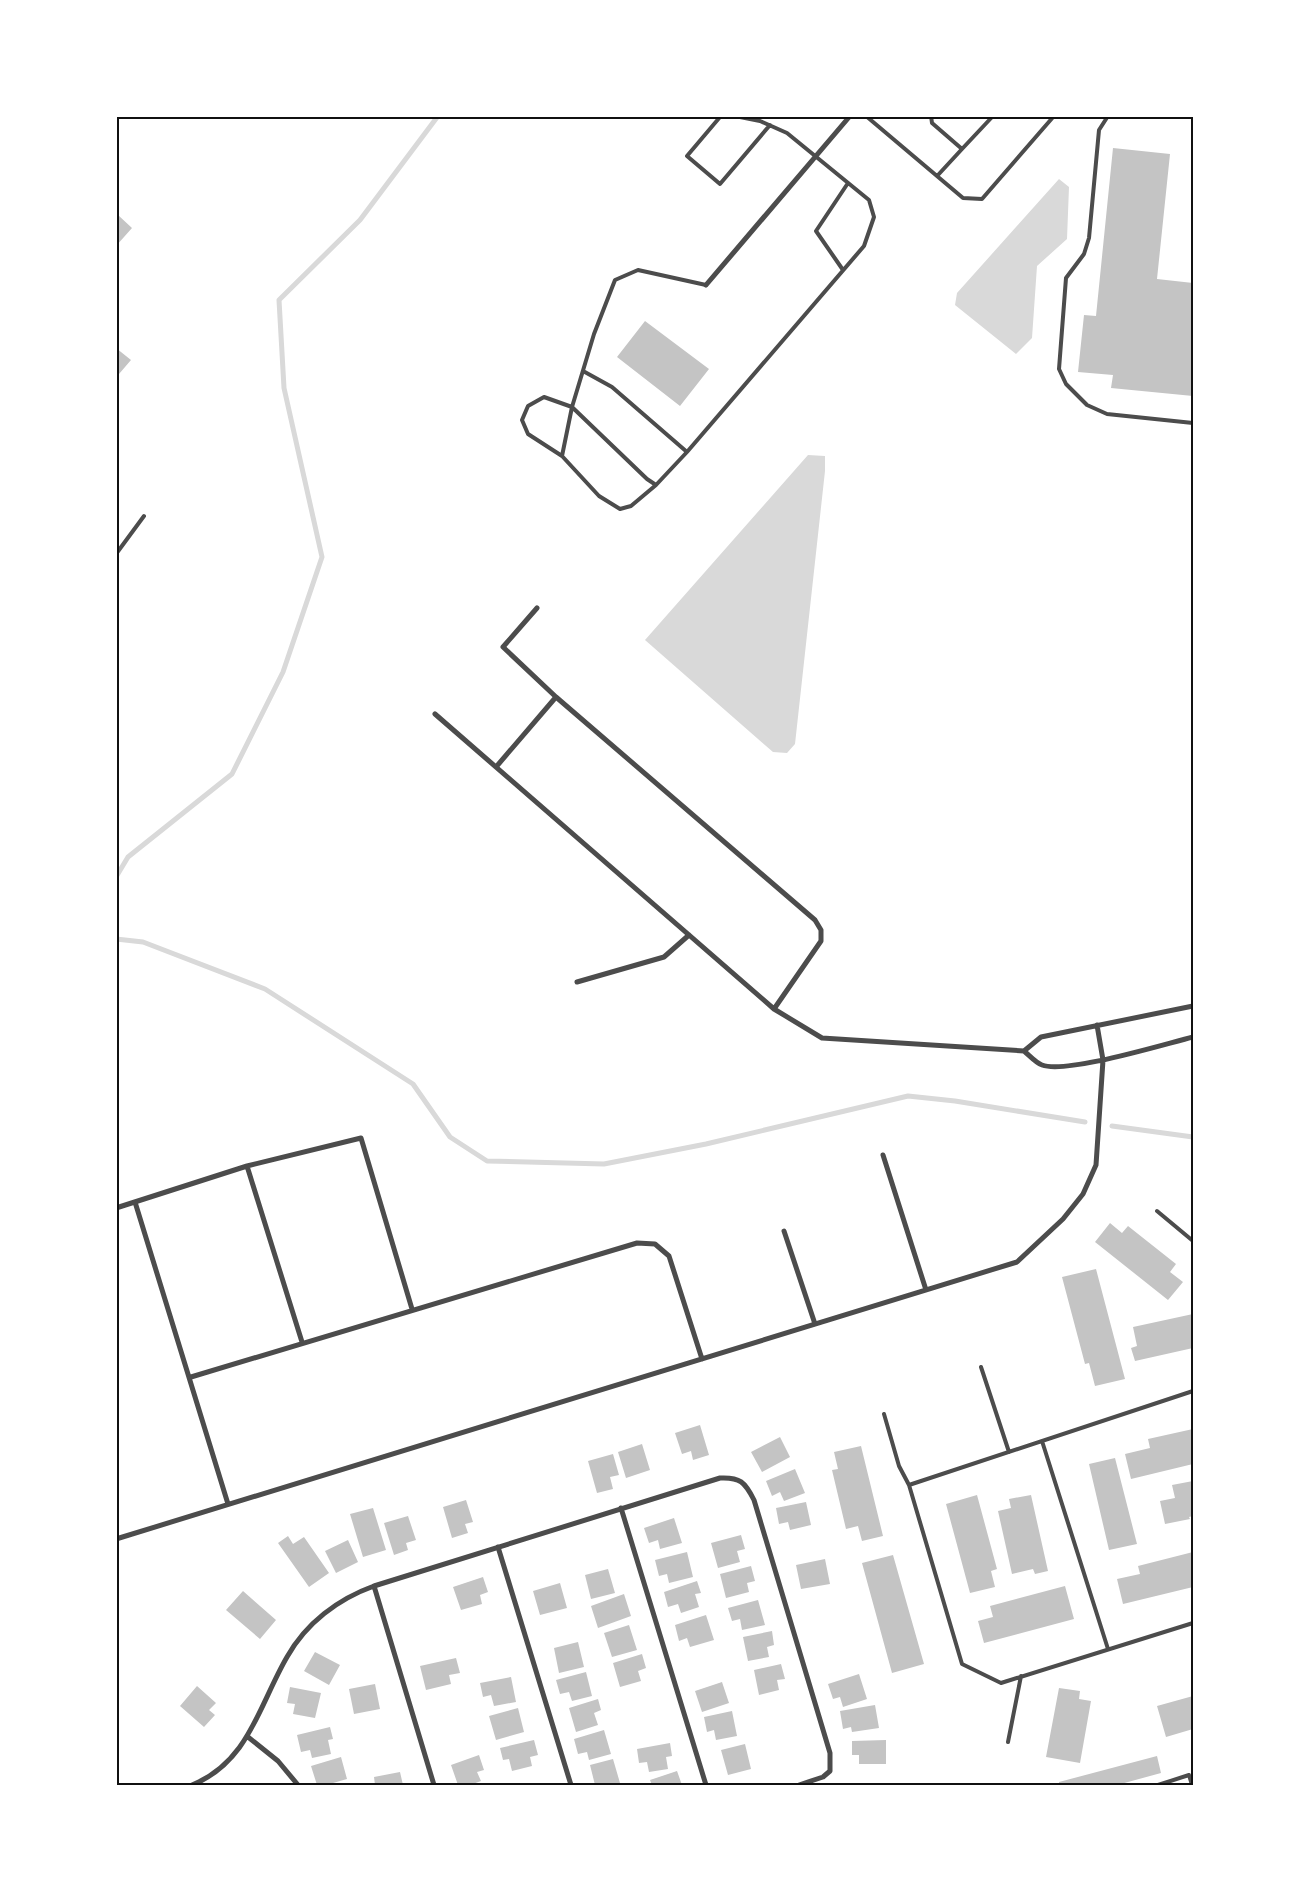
<svg xmlns="http://www.w3.org/2000/svg" width="1309" height="1901" font-family="Rubik,sans-serif">
<style>
.water{fill:#d9d9d9}
.lines{fill:none;stroke-linecap:round;stroke-linejoin:round}
.stream{stroke:#d9d9d9;stroke-width:5}
.building{fill:#c4c4c4}
.service{stroke:#4c4c4c;stroke-width:4}
.minor{stroke:#4c4c4c;stroke-width:5}
.neatline{fill:none;stroke:#111;stroke-width:2}
</style>
<rect width="100%" height="100%" fill="#fff"/>
<!-- water -->
<path class="water" d="M1059 179 1069 187 1067 239 1037 266 1032 338 1016 354 955 305 957 293Z
M808 455 825 456V471L795 744 787 753 773 752 645 640Z"/>
<g class="lines">
<!-- stream -->
<path class="stream" d="M116 877 128 857 232 774 283 672 322 557 284 388 279 300 360 220 438 116
M116 939 143 942 265 989 413 1084 450 1137 487 1161 604 1164 706 1144 908 1096 955 1101 1085 1122
M1112 1126 1193 1137"/>
</g>
<!-- building -->
<path class="building" d="M1113 148 1170 154 1157 279 1193 283V396L1111 388 1113 375 1078 372 1084 315 1096 316Z
M118 215 132 228 116 246V218Z
M645 321 709 369 680 406 617 357Z
M116 348 131 360 119 374 116 372Z
M1110 1223 1122 1233 1128 1226 1176 1264 1170 1272 1183 1282 1168 1300 1095 1242Z
M1096 1269 1125 1379 1095 1386 1089 1363 1085 1364 1062 1277Z
M1193 1314V1348L1135 1361 1131 1348 1137 1346 1133 1327Z
M700 1425 709 1455 693 1460 691 1451 682 1454 675 1433Z
M1193 1429V1464L1131 1479 1125 1454 1150 1448 1148 1439Z
M780 1437 790 1457 762 1472 751 1452Z
M642 1444 650 1470 626 1478 618 1452Z
M861 1446 883 1536 862 1541 858 1526 846 1529 832 1470 838 1469 834 1452Z
M613 1454 619 1475 610 1477 613 1489 597 1493 588 1461Z
M1115 1458 1137 1544 1109 1550 1089 1464Z
M795 1469 805 1493 784 1501 780 1492 772 1496 766 1481Z
M1193 1481V1516L1189 1517 1190 1519 1165 1524 1160 1501 1175 1498 1172 1485Z
M977 1495 997 1569 991 1571 995 1587 970 1593 946 1504Z
M1031 1495 1048 1571 1035 1574 1033 1569 1012 1574 998 1511 1011 1508 1009 1499Z
M466 1500 473 1522 465 1524 468 1533 452 1538 443 1507Z
M806 1502 811 1525 790 1530 788 1522 779 1524 776 1508Z
M373 1508 386 1550 363 1557 350 1514Z
M408 1516 416 1540 406 1543 408 1550 394 1555 384 1523Z
M674 1518 682 1543 660 1549 658 1540 649 1543 644 1528Z
M741 1535 745 1549 737 1551 740 1562 718 1568 711 1543Z
M288 1536 293 1544 304 1537 329 1573 309 1587 278 1543Z
M348 1540 358 1562 336 1573 325 1551Z
M687 1552 693 1577 669 1583 667 1574 659 1576 655 1560Z
M1193 1552V1587L1123 1604 1117 1579 1140 1574 1138 1566Z
M893 1555 924 1664 892 1673 862 1563Z
M825 1559 830 1584 801 1589 796 1565Z
M751 1566 755 1581 747 1583 749 1592 726 1598 720 1574Z
M608 1569 615 1593 591 1599 585 1575Z
M483 1577 488 1592 480 1595 482 1604 461 1610 453 1587Z
M697 1581 701 1593 695 1594 699 1607 681 1613 678 1604 668 1607 664 1592Z
M560 1583 567 1608 540 1615 533 1591Z
M1065 1586 1074 1619 984 1643 978 1621 993 1617 990 1606Z
M243 1591 276 1620 260 1639 226 1610Z
M624 1594 631 1616 598 1628 591 1606Z
M758 1600 765 1625 742 1630 740 1619 732 1621 728 1608Z
M706 1615 714 1640 690 1647 687 1638 679 1641 675 1625Z
M629 1625 637 1650 612 1657 604 1633Z
M772 1631 774 1645 767 1647 769 1657 748 1661 743 1637Z
M578 1642 584 1667 559 1673 554 1648Z
M315 1652 340 1665 329 1685 304 1671Z
M642 1654 646 1668 638 1671 641 1681 620 1687 613 1663Z
M456 1658 460 1673 449 1675 451 1684 426 1690 420 1666Z
M781 1664 785 1679 777 1680 779 1690 759 1695 754 1670Z
M586 1672 592 1696 572 1701 569 1692 560 1694 556 1680Z
M859 1674 867 1699 843 1707 840 1697 833 1699 828 1684Z
M511 1677 516 1702 494 1706 491 1695 483 1697 480 1683Z
M722 1682 729 1703 702 1712 695 1691Z
M375 1684 380 1709 354 1714 349 1689Z
M197 1686 216 1703 209 1710 215 1715 204 1727 180 1706Z
M290 1687 321 1693 315 1718 293 1714 295 1704 287 1703Z
M1059 1688 1080 1691 1079 1699 1091 1701 1080 1763 1046 1757Z
M1193 1696V1729L1166 1737 1157 1706Z
M598 1699 601 1710 594 1713 598 1725 576 1732 569 1708Z
M875 1705 879 1728 852 1732 851 1727 843 1729 840 1711Z
M518 1708 524 1732 496 1740 489 1716Z
M732 1711 737 1736 716 1740 714 1730 707 1732 704 1717Z
M330 1727 333 1739 328 1740 331 1754 312 1758 310 1750 301 1752 297 1735Z
M604 1730 611 1754 589 1760 587 1752 578 1754 574 1739Z
M534 1740 538 1755 530 1757 532 1766 512 1771 509 1759 503 1760 500 1748Z
M886 1740V1764H859V1755H852V1741Z
M670 1743 672 1756 666 1757 668 1769 649 1772 647 1762 639 1763 637 1749Z
M745 1744 751 1769 728 1775 721 1750Z
M479 1755 484 1770 477 1772 481 1781 470 1785H458L451 1765Z
M1157 1756 1161 1773 1117 1785H1059V1782Z
M341 1757 347 1779 326 1785H317L311 1766Z
M613 1759 620 1783 595 1785 590 1765Z
M677 1771 682 1785H652L650 1780Z
M400 1772 403 1785H375L374 1777Z"/>
<g class="lines">
<!-- service -->
<path class="service" d="M726 116 720 117 687 156 720 184 770 125
M866 116 963 198 982 199 1054 116
M931 116 932 123 962 149 993 116
M1108 116 1099 130 1089 238 1084 254 1066 278 1059 369 1066 384 1087 405 1107 414 1193 423
M1179 116 1193 117
M938 175 962 149
M843 270 816 231 848 183
M583 371 612 387 687 452 656 485 647 479 572 407 594 334 615 280 638 270 706 285
M687 452 864 246 874 217 869 200 787 133 760 121 735 116
M562 456 528 434 522 420 528 406 544 397 572 407 562 456 599 496 620 509 631 506 656 485
M116 554 144 516
M1157 1211 1193 1241
M981 1367 1009 1452
M1193 1391 909 1485 962 1664 1001 1683 1193 1623
M884 1414 899 1466 909 1485
M1042 1441 1108 1649
M1008 1742 1021 1676
M1158 1785 1189 1775 1192 1785"/>
<!-- minor -->
<path class="minor" d="M706 285 850 116
M537 608 503 647 556 697
M435 714 774 1009 822 1038 1024 1051C1029 1055 1036 1063 1042 1065 1067 1074 1164 1044 1193 1037
M496 767 556 697 815 920 821 930V941L774 1009
M577 982 664 957 689 935
M1024 1051 1041 1037 1193 1006
M883 1155 926 1290
M247 1166 302 1342
M135 1202 228 1504
M116 1208 247 1166 361 1138 412 1309
M784 1231 815 1324
M191 1377 637 1243 655 1244 669 1256 702 1359
M621 1508 706 1785
M116 1539 1017 1262 1063 1219 1083 1194 1096 1165 1103 1060 1097 1025
M498 1547 571 1785
M374 1586 434 1785
M248 1737 278 1761 298 1785
M192 1785C249 1762 259 1705 287 1657 306 1623 338 1599 374 1586L720 1478C740 1477 745 1482 754 1500L830 1753V1771L823 1777 799 1785"/>
</g>
<!-- border -->
<rect width="1309" height="1901" fill="none" stroke="#ffffff" stroke-width="235"/>
<rect x="118" y="118" width="1074" height="1666" class="neatline"/>
</svg>
